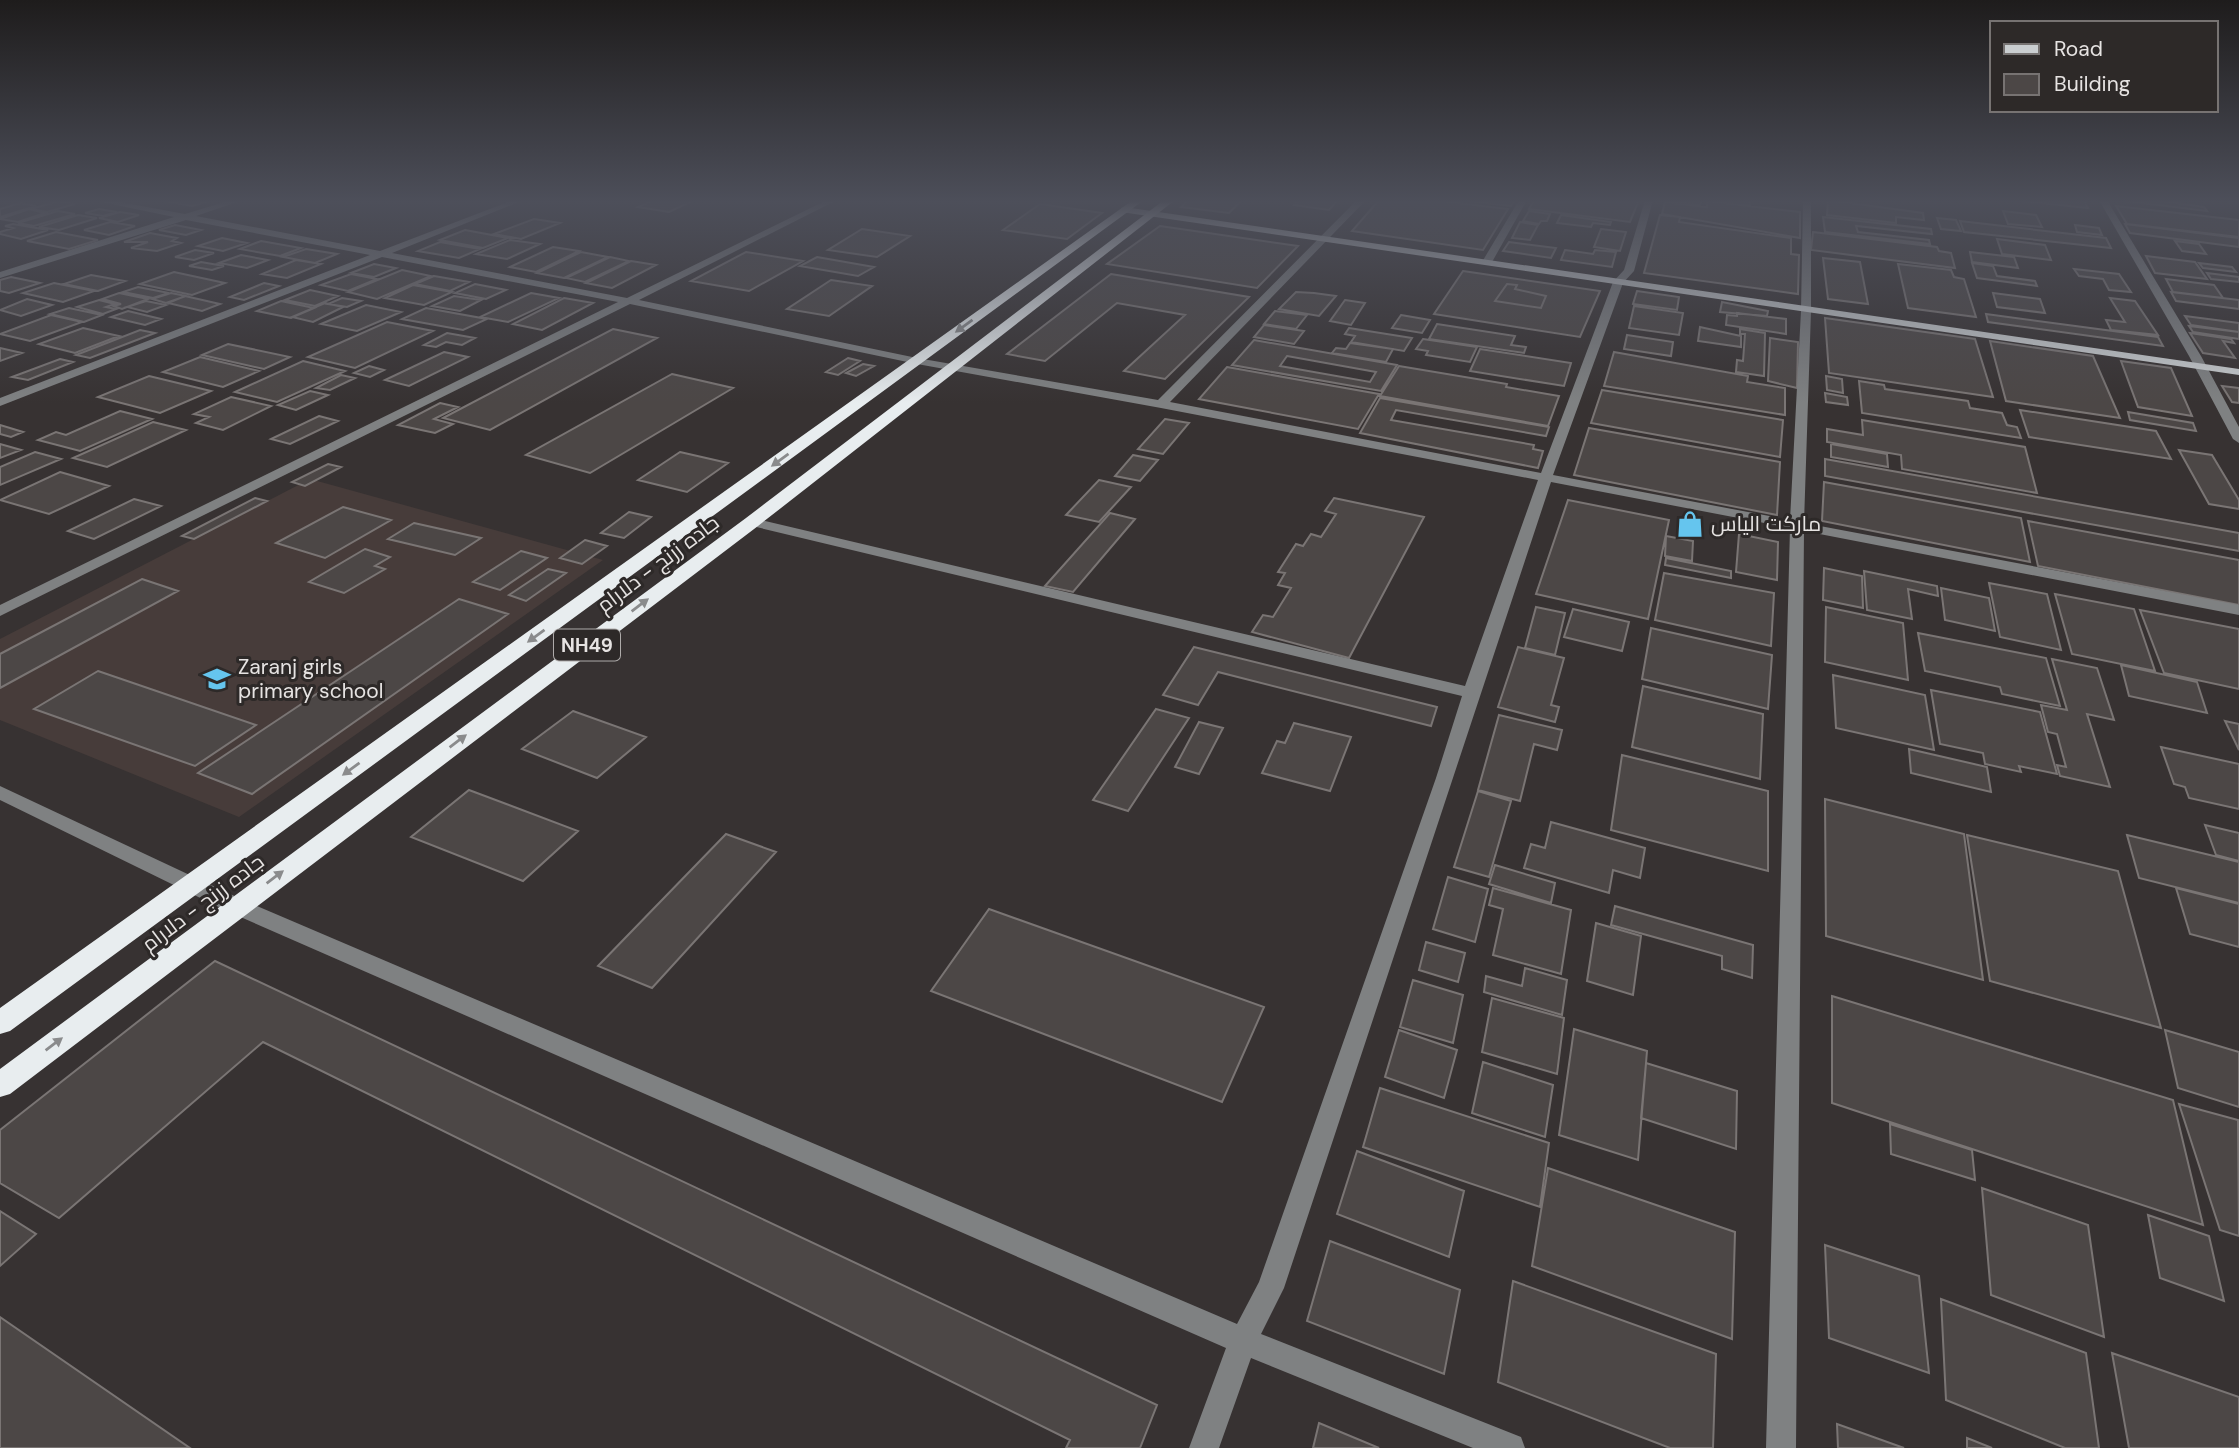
<svg xmlns="http://www.w3.org/2000/svg" width="2239" height="1448" font-family="'DM Sans',Cairo,sans-serif">
<style>
.built{fill:#473c3a}
.building{fill:#4c4746;stroke:#7a7574;stroke-width:2;fill-rule:evenodd}
.lines{fill:none;stroke-linecap:round;stroke-linejoin:round}
.minor{fill:#7f8182;fill-rule:evenodd}
.major{fill:#caced0;fill-rule:evenodd}
.highway{fill:#e8edef;fill-rule:evenodd}
.oneway{fill:#8a8b8c}
.labels{text-anchor:middle;dominant-baseline:central;stroke-width:6;stroke-linejoin:round;paint-order:stroke}
.shield{fill:#2d2928;stroke:#aeabaa;stroke-width:2}
.shield-label{font-size:19px;font-weight:bold;fill:#e6e3e2}
.poi-label{font-size:21px;fill:#e6e3e2;stroke:#2d2928;text-anchor:start}
.street-label{font-size:21px;fill:#e6e3e2;stroke:#2d2928}
</style>
<rect width="100%" height="100%" fill="#373232"/>
<!-- built -->
<path class="built" d="M310 479 603 560 239 817 0 720V639Z"/>
<!-- building -->
<path class="building" d="M160 200H213L192 206Z
M654 200H673L690 202 669 212 638 207Z
M1189 200H1242L1229 213 1181 207Z
M1294 200H1338L1329 210 1294 205 1299 200Z
M1379 200H1433L1508 209 1483 250 1352 231Z
M1460 200H1515L1511 206Z
M1534 200H1639L1630 222 1529 209Z
M1665 200H1702L1700 205Z
M1716 200H1750V206L1716 202Z
M1828 200 1923 213 1924 220 1896 217V223L1827 215Z
M2023 200H2084L2088 208 2023 201Z
M2117 200H2156L2204 207 2207 211Z
M59 201 75 204 47 212 31 209Z
M1707 201 1800 212V238L1662 214 1665 202 1707 207Z
M20 203 36 206 0 217V209Z
M1040 204 1102 213 1067 239 1003 230Z
M2116 206 2239 220V237L2127 224Z
M29 209 45 213 18 222 0 219Z
M99 209 117 212 103 216 85 213Z
M58 211 75 214 34 226 18 223Z
M1529 211 1550 214 1547 221H1541L1539 224 1523 221Z
M2003 211 2036 215 2042 227 2008 224Z
M120 212 139 215 118 222 99 218Z
M78 215 97 218 59 230 39 227Z
M1561 215 1611 222 1610 225 1593 223 1591 227 1557 223Z
M1660 215 1680 217 1679 222 1791 238V254L1799 255 1798 294 1644 273Z
M1823 217 1931 229 1932 234 1856 226 1858 232 1929 240 1930 244 1825 232Z
M1937 218 1956 220 1961 231 1941 229Z
M534 219 560 223 521 239 494 234Z
M1960 221 2106 238 2111 248 1964 232Z
M110 222 135 226 109 235 84 230Z
M1520 222 1538 225 1530 240 1512 238Z
M13 224 48 230 21 239 0 234V232L13 228 5 226Z
M2125 224 2239 238V247L2130 233Z
M175 225 201 230 186 235 159 230Z
M2075 225 2099 228 2102 235 2077 232Z
M1160 226 1298 246 1257 288 1107 264Z
M862 229 910 236 877 257 828 250Z
M1601 229 1626 232 1620 251 1594 247Z
M465 230 508 238 483 248 440 240Z
M56 232 98 240 69 249 27 241Z
M1813 232 1937 247 1939 251 1951 253 1955 268 1811 250Z
M150 233 177 238 172 241 181 243 157 251 131 248 148 242H124Z
M222 238 247 243 223 251 198 246Z
M1997 239 2045 245 2051 260 2002 254Z
M510 240 540 244 507 259 476 254Z
M261 241 301 248 280 256 240 249Z
M2175 241 2199 244 2206 254 2182 251Z
M440 242 480 249 459 258 418 251Z
M1509 242 1556 248 1551 258 1503 251Z
M553 247 579 251 536 272 510 267Z
M306 249 337 254 315 263 283 257Z
M195 250 214 253 194 260 175 257Z
M1565 250 1593 254 1595 250 1616 252 1612 267 1561 260Z
M581 252 608 257 564 278 537 273Z
M746 252 803 261 749 291 691 281Z
M1970 252 2014 257 2018 268 1972 262Z
M241 255 268 260 247 268 219 263Z
M2146 256 2195 262 2207 279 2155 273Z
M610 257 629 261 585 282 566 278Z
M817 257 874 267 858 276 800 266Z
M1823 258 1860 262 1868 304 1828 299Z
M296 260 321 264 287 278 262 274Z
M631 261 656 265 612 288 586 283Z
M201 262 224 266 212 270 189 266Z
M1972 263 1993 266 1997 276 2035 281 2037 286 1977 278Z
M2199 263 2232 267 2236 272 2203 268Z
M374 264 396 268 374 277 351 273Z
M1898 264 1951 270 1954 277 1964 279 1976 317 1908 308Z
M2074 269 2119 274 2131 292 2109 290 2103 279 2079 276Z
M402 270 431 276 377 299 348 292Z
M1463 271 1600 291 1580 337 1434 314ZM1507 284 1517 285 1515 289 1546 296 1541 308 1495 301Z
M174 272 225 283 192 295 140 284Z
M2207 273 2239 277V282L2211 279Z
M351 274 377 279 348 291 321 285Z
M1111 274 1249 297 1165 379 1124 371 1185 315 1117 303 1045 361 1007 354Z
M91 275 125 281 98 291 64 284Z
M434 276 469 282 450 291 415 284Z
M11 277 40 283 9 293 0 291V280Z
M2166 279 2214 285 2223 298 2173 292Z
M831 280 872 286 829 316 787 309Z
M54 283 94 291 63 302 23 293Z
M264 283 279 286 244 300 230 297Z
M475 284 506 290 486 299 455 293Z
M1507 284 1517 285 1515 289 1546 296 1541 308 1495 301Z
M413 285 452 292 424 305 385 298Z
M138 287 169 293 153 298 123 292Z
M310 290 338 296 315 306 285 300Z
M1637 291 1679 297 1677 310 1633 304Z
M1296 292 1314 293 1336 296 1319 316 1279 309Z
M2171 292 2239 300V309L2176 301Z
M119 293 148 299 122 309 113 306 121 304 102 299Z
M171 293 186 296 166 303 152 299Z
M531 293 559 298 508 322 480 317Z
M1993 293 2040 299 2045 313 1997 307Z
M185 296 220 304 202 311 168 303Z
M454 296 481 300 460 311 432 306Z
M342 298 361 301 347 307 328 304Z
M564 298 593 303 542 330 513 324Z
M2110 298 2135 301 2158 335 2111 330 2106 320 2125 322Z
M27 299 52 305 21 316 0 310Z
M99 300 115 304 106 307 116 309 103 314 77 307Z
M1345 300 1365 303 1351 325 1330 321Z
M146 301 166 305 147 312 127 307Z
M281 301 314 308 291 318 257 311Z
M1722 302 1768 311 1767 316 1720 312Z
M325 303 343 307 313 322 292 317Z
M366 305 401 312 357 331 321 324Z
M1634 306 1683 313 1679 335 1629 328Z
M69 308 102 315 84 322 50 314Z
M426 308 487 319 463 330 402 319Z
M128 311 161 319 145 325 111 317Z
M1275 311 1307 315 1296 329 1264 324Z
M1737 313 1786 319V334L1726 325 1727 315 1737 316Z
M1986 314 2158 337 2163 346 1988 322Z
M51 315 82 322 30 341 0 334Z
M1401 315 1430 320 1422 333 1392 328Z
M2185 316 2239 323V332L2191 325Z
M1825 318 1975 339 1993 397 1829 373Z
M387 322 433 331 355 368 308 357Z
M1437 324 1515 336 1511 345 1526 347 1524 353 1429 339Z
M1264 325 1304 331 1294 344 1254 337Z
M2189 326 2239 332V339L2193 332Z
M1700 327 1741 336V347L1698 341Z
M83 328 119 336 75 353 39 344Z
M1349 328 1412 338 1404 351 1351 342 1355 336 1345 334Z
M613 329 657 338 490 430 443 418Z
M1740 329 1765 333 1764 376 1736 372 1737 360 1743 361 1745 334H1740Z
M140 330 155 333 90 358 76 355Z
M447 333 475 338 462 345 446 342 436 347 424 345Z
M2190 333 2231 339 2234 343 2223 341 2235 358 2203 353Z
M1627 335 1673 342 1671 356 1624 349Z
M1770 338 1798 342 1797 388 1768 381Z
M1423 339 1477 347 1470 362 1426 355 1428 351 1416 349Z
M1254 340 1397 365 1381 391 1232 365ZM1287 356 1376 372 1370 382 1280 366Z
M1990 341 2093 356 2120 418 2006 401Z
M1350 343 1393 349 1386 362 1332 353 1336 348 1346 349Z
M228 344 290 357 264 369 202 355Z
M0 348 22 353 0 361Z
M1480 349 1571 363 1564 386 1470 371Z
M444 352 468 357 409 386 385 380Z
M1614 352 1748 376 1747 382 1785 388V415L1604 386Z
M200 357 259 371 223 387 163 372Z
M848 358 860 361 838 375 826 372Z
M60 359 73 362 28 380 12 377Z
M303 361 345 371 277 402 235 392Z
M2121 361 2171 368 2192 416 2138 407Z
M863 364 874 366 856 376 846 373Z
M369 366 384 370 370 377 354 373Z
M1399 366 1507 384 1506 387 1559 396 1548 426 1380 396Z
M1227 367 1379 394 1358 429 1199 399Z
M672 374 733 388 590 473 526 455Z
M341 375 355 378 330 390 316 388Z
M149 376 211 391 160 413 98 397Z
M1826 376 1842 379 1843 393 1827 390Z
M1859 381 1884 385 1885 389 1968 401 1970 408 2002 413 2007 425 2017 427 2021 438 1862 413Z
M2222 386 2239 388V403L2232 402Z
M1602 390 1783 420 1780 457 1591 423Z
M310 391 328 395 296 410 278 405Z
M1825 393 1847 397 1848 405 1826 402Z
M231 397 271 406 223 430 196 423 209 417 194 414Z
M1380 398 1549 427 1546 436 1396 410 1391 420 1534 445 1533 449 1543 451 1538 468 1360 433Z
M440 403 458 407 434 419 453 424 435 433 398 425Z
M2020 410 2156 431 2171 459 2029 437Z
M120 411 152 419 80 451 38 440 56 432 66 435Z
M2128 412 2193 423 2196 431 2130 420Z
M319 416 338 421 290 444 271 439Z
M1165 419 1189 423 1163 454 1138 449Z
M1862 420 2025 447 2037 493 1902 469 1901 455 1827 442V429L1863 435Z
M153 422 186 430 107 467 73 458Z
M0 425 23 432 11 437 0 434Z
M1589 428 1780 462 1777 515 1574 475Z
M0 444 21 450 0 458Z
M1831 444 1887 454 1888 467 1831 457Z
M2179 450 2212 455 2239 500V509L2209 504Z
M35 452 61 459 0 485V467Z
M680 452 728 463 687 492 638 480Z
M1133 455 1158 460 1140 481 1115 476Z
M1825 459 2239 533V551L1825 476Z
M328 464 341 467 305 486 292 482Z
M60 472 109 486 49 514 0 500Z
M1099 480 1131 487 1099 522 1066 515Z
M1824 482 2021 518 2030 562 1822 521Z
M255 498 267 501 194 539 182 536Z
M1334 498 1424 517 1349 658 1252 632 1263 615 1273 617 1291 588 1278 585 1285 573 1278 572 1296 544 1303 546 1311 534 1321 537 1336 514 1325 511Z
M134 499 161 506 94 539 68 531Z
M1568 500 1669 520 1648 619 1536 594Z
M343 507 391 520 325 558 276 543Z
M629 512 651 517 624 538 601 533Z
M1110 513 1135 519 1073 592 1045 586Z
M2028 521 2239 560V605L2038 566Z
M414 523 481 538 455 555 388 539Z
M1739 534 1778 542 1777 580 1736 572Z
M1666 536 1693 541 1692 561 1665 556Z
M585 540 607 546 582 564 560 558Z
M365 549 390 557 375 566 385 569 344 593 309 582Z
M521 551 547 558 500 590 473 582Z
M1666 558 1731 571V578L1665 565Z
M1824 568 1862 576 1863 608 1823 600Z
M548 569 566 573 526 601 509 595Z
M1864 571 1937 586 1938 596 1908 589 1912 619 1867 610Z
M1664 573 1774 593 1771 646 1655 620Z
M142 579 178 591 0 688V654Z
M1989 583 2047 594 2061 650 2000 637Z
M1941 588 1989 598 1995 631 1945 620Z
M2055 594 2134 609 2155 671 2072 654Z
M459 599 508 614 252 794 198 773Z
M1536 607 1565 613 1555 655 1525 648Z
M1826 607 1903 623 1908 680 1825 662Z
M1573 609 1629 622 1622 651 1564 637Z
M2140 610 2239 629V689L2164 673Z
M1651 628 1772 655 1768 709 1642 679Z
M1918 633 2046 658 2060 706 2002 694 2000 687 1925 671Z
M1194 647 1437 707 1431 726 1218 672 1198 705 1163 695Z
M1518 647 1564 658 1551 705 1559 707 1555 722 1498 707Z
M2052 659 2097 668 2114 720 2087 714 2110 787 2060 776 2057 765 2066 767 2057 734 2048 732 2041 705 2067 710Z
M2121 665 2197 682 2207 713 2129 696Z
M98 671 256 725 195 766 34 709Z
M1833 675 1925 695 1934 750 1836 728Z
M1643 686 1763 714 1760 779 1632 747Z
M1931 690 2040 712 2057 774 2019 766 2021 772 1985 764 1983 753 1940 744Z
M1156 709 1189 718 1128 811 1093 800Z
M573 711 646 737 597 778 522 749Z
M1499 715 1562 730 1557 750 1534 744 1520 801 1478 790Z
M2225 721 2239 724V750Z
M1199 722 1223 728 1199 774 1175 767Z
M1294 723 1351 737 1330 791 1262 773 1277 741 1285 743Z
M2161 747 2239 764V809L2189 798 2185 787 2174 784Z
M1909 749 1987 767 1991 792 1911 773Z
M1622 755 1768 791V871L1611 830Z
M469 790 578 831 523 881 411 837Z
M1478 791 1511 801 1489 877 1454 867Z
M1825 799 1964 834 1983 980 1826 936Z
M1551 822 1645 848 1640 878 1613 870 1609 893 1524 868 1531 844 1545 848Z
M2205 825 2239 833V861L2216 855Z
M726 834 776 852 652 988 598 966Z
M1967 835 2118 871 2161 1028 1990 981Z
M2127 835 2239 862V903L2139 878Z
M1495 865 1555 883 1551 903 1489 884Z
M1448 877 1488 889 1475 942 1433 929Z
M1493 888 1571 910 1561 974 1493 955 1503 909 1489 905Z
M2176 888 2239 904V947L2190 934Z
M1615 906 1753 945 1752 978 1722 969V956L1611 925Z
M989 909 1264 1007 1222 1102 931 991Z
M1596 923 1641 936 1633 995 1587 981Z
M1426 942 1465 953 1458 982 1419 970Z
M215 961 1157 1405 1140 1448H1066L1070 1440 263 1042 59 1218 0 1183V1130Z
M1525 968 1567 980 1562 1015 1484 992 1486 976 1522 986Z
M1413 980 1463 995 1453 1043 1400 1027Z
M1832 996 2173 1100 2203 1225 1832 1103Z
M1492 998 1564 1018 1557 1074 1482 1052Z
M1574 1029 1647 1051 1638 1160 1559 1135Z
M1399 1030 1457 1050 1444 1098 1385 1077Z
M2165 1030 2239 1052V1107L2178 1088Z
M1483 1062 1553 1085 1545 1137 1472 1113Z
M1646 1063 1737 1091 1736 1149 1641 1118Z
M1380 1088 1549 1143 1540 1207 1363 1147Z
M2179 1104 2238 1120 2239 1236 2220 1230Z
M1890 1124 1972 1150 1975 1180 1891 1154Z
M1357 1151 1464 1191 1449 1257 1337 1214Z
M1548 1168 1735 1232 1732 1339 1532 1266Z
M1982 1188 2088 1225 2104 1337 1991 1295Z
M0 1211 36 1234 0 1266Z
M2148 1215 2209 1236 2224 1301 2160 1278Z
M1330 1241 1460 1290 1444 1374 1307 1321Z
M1825 1245 1919 1276 1929 1373 1829 1338Z
M1513 1281 1716 1354 1713 1448H1670L1498 1382Z
M1941 1299 2086 1353 2099 1448H2065L1946 1400Z
M0 1317 190 1448H0Z
M2112 1353 2239 1397V1448H2129Z
M1319 1423 1379 1448H1313Z
M1837 1424 1904 1448H1838Z
M1967 1438 1992 1448H1967Z"/>
<g class="lines">
<!-- minor -->
<path class="minor" d="M92 200H109L185 214 231 200H243L196 216 380 251 513 200H524L392 253 627 298 827 200H837L639 300 917 358 1158 400 1357 200H1366L1170 402 1541 473 1613 282 1624 270 1645 200H1653L1634 271 1623 283 1553 475 1790 520 1801 311 1803 200H1811V311L1804 523 2239 605V615L1804 531 1796 1448H1766L1790 528 1551 482 1284 1288 1261 1334 1521 1437 1525 1448H1473L1251 1358 1219 1448H1189L1226 1348 229 912 0 800V786L243 900 1237 1324 1259 1282 1436 778 1462 696 752 526 745 522 752 518 1465 686 1538 480 1161 408 917 364 630 304 0 616V605L618 302 382 257 0 406V398L370 255 186 220 0 278V272L174 217Z
M1519 200H1527L1492 262 1484 264 1482 262Z
M2099 200H2107L2201 356 2239 427V443L2233 439 2189 356Z"/>
<!-- major -->
<path class="major" d="M1124 207 2239 369V375L1121 212V208Z"/>
<!-- highway -->
<path class="highway" d="M1133 200H1144L10 1031 0 1034V1008Z
M1164 200H1175L758 526 10 1094 0 1097V1069L746 518Z"/>
</g>
<!-- one-way arrows -->
<defs><path id="oneway-solid" d="M-6-.8H1V-3.2L6.5 0L1 3.2V.8H-6Z" transform="scale(1.75)"/></defs>
<g class="oneway">
<use href="#oneway-solid" transform="translate(964 326) rotate(144)"/>
<use href="#oneway-solid" transform="translate(780 460) rotate(144)"/>
<use href="#oneway-solid" transform="translate(640 605) rotate(-37)"/>
<use href="#oneway-solid" transform="translate(536 636) rotate(144)"/>
<use href="#oneway-solid" transform="translate(458 741) rotate(-37)"/>
<use href="#oneway-solid" transform="translate(351 769) rotate(144)"/>
<use href="#oneway-solid" transform="translate(275 877) rotate(-37)"/>
<use href="#oneway-solid" transform="translate(54 1044) rotate(-37)"/>
</g>
<!-- sky -->
<linearGradient id="sky" x2="0" y2="1"><stop stop-color="#1e1c1c"/><stop offset="0.5" stop-color="#4d4f5a"/><stop offset="1" stop-color="#4d4f5a" stop-opacity="0"/></linearGradient>
<rect width="2239" height="403" fill="url(#sky)"/>
<!-- icons -->
<defs>
<symbol id="shop-bare" viewBox="-9 -9 18 18"><path d="M-5-2.5h2.3a2.7 3.5 0 0 1 5.4 0H5L5.5 6h-11ZM-1.5-2.5h3a1.5 2.3 0 0 0-3 0Z" fill="#65c5ee" stroke="#2d2928" stroke-width="2.5" paint-order="stroke"/></symbol>
<symbol id="school-bare" viewBox="-9 -9 18 18"><path d="M0-5L7-2L0 1L-7-2ZM-4 1L0 2.5L4 1V4Q0 6-4 4Z" fill="#65c5ee" stroke="#2d2928" stroke-width="2.5" paint-order="stroke"/></symbol>
</defs>
<g fill-rule="evenodd">
<use href="#shop-bare" x="1671" y="505" width="38" height="38"/>
<use href="#school-bare" x="198" y="660" width="38" height="38"/>
</g>
<g class="labels">
<!-- shield labels -->
<rect class="shield" x="554" y="629.5" width="66" height="31" rx="5"/>
<g class="shield-label">
<text x="587" y="645">NH49</text>
</g>
<!-- poi labels -->
<g class="poi-label">
<text x="1711" y="524">مارکت الیاس</text>
<text x="238" y="667">Zaranj girls<tspan x="238" dy="24">primary school</tspan></text>
</g>
<!-- street labels -->
<g class="street-label">
<text transform="translate(658 564) rotate(-37)">جاده زرنج - دلارام</text>
<text transform="translate(203 903) rotate(-37)">جاده زرنج - دلارام</text>
</g>
</g>
<!-- legend -->
<rect x="1990" y="21" width="228" height="91" fill="#2d2928" stroke="#777372" stroke-width="2"/>
<rect x="2004" y="44" width="35" height="10" fill="#caced0" stroke="#777372" stroke-width="2"/>
<text x="2054" y="56" font-size="21" fill="#e6e3e2">Road</text>
<rect x="2004" y="74" width="35" height="21" fill="#4c4746" stroke="#777372" stroke-width="2"/>
<text x="2054" y="91" font-size="21" fill="#e6e3e2">Building</text>
</svg>
